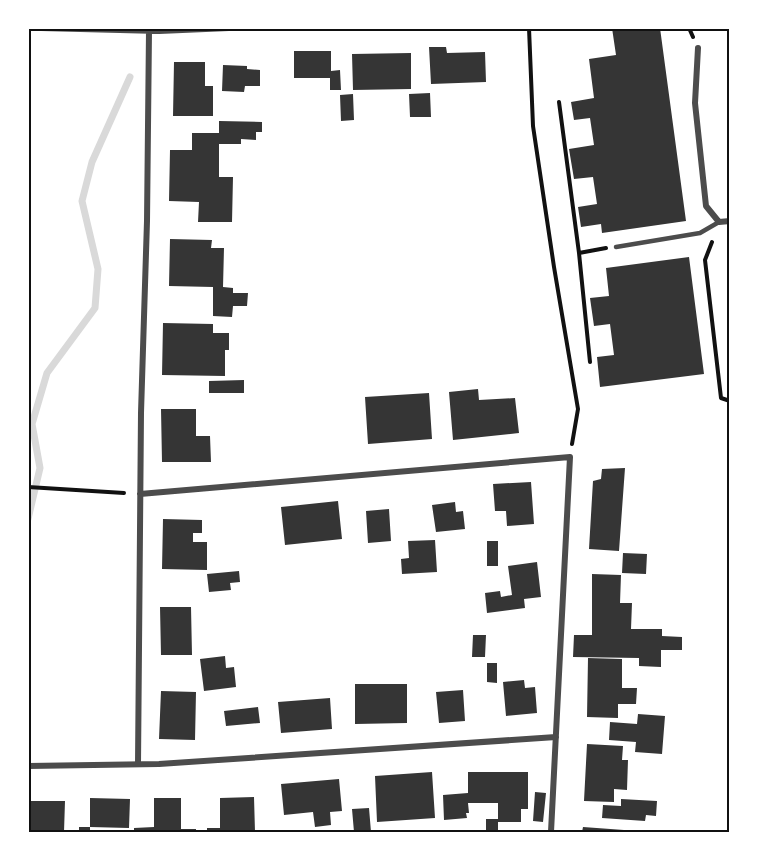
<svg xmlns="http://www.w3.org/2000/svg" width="758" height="861" font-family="Raleway,sans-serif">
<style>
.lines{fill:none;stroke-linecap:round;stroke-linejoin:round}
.stream{stroke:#d9d9d9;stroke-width:7}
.building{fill:#353535}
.path{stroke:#111;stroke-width:4}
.service{stroke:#4c4c4c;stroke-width:4.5}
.minor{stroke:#4c4c4c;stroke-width:6}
.neatline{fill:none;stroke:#111;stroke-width:2}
</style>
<rect width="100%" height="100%" fill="#fff"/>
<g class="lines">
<!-- stream -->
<path class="stream" d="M28 519 40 468 32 424 47 373 95 308 98 269 82 201 92 162 130 77"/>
</g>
<!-- building -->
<path class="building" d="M612 28H660L686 221 602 233 601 224 581 227 578 207 597 204 593 177 574 179 569 149 594 145 590 118 574 120 571 102 594 98 589 59 616 55Z
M429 47H446L447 53 485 52 486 82 431 84Z
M294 51H331V71L340 70 341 90H330V78H294Z
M411 53V89L353 90 352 54Z
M174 62H205V86H213V116H173Z
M223 65 247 66V69L260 70V86H245L244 92 222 91Z
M430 93 431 117H410L409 94Z
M353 94 354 120 341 121 340 95Z
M219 121 262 122V132H256V140L241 139V144H219V177H233L232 222H198L199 202 169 201 170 150H192V133H219Z
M170 239 212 240 211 248H224L223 287 233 288V293H248L247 306H233L232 317 213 316V287L169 286Z
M689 257 704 374 600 387 597 357 614 355 610 324 594 326 590 298 609 296 606 268Z
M163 323 213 324V333H229V350H225V376L162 375Z
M244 380V393H209V381Z
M478 389 479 400 515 398 519 433 453 440 449 392Z
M429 393 432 439 368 444 365 397Z
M161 409H196V436H210L211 462H162Z
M625 468 619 551 589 549 593 481 601 479 602 469Z
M531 482 534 524 507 526 506 511H495L493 484Z
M338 501 342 539 285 545 281 507Z
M455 502 456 512 463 511 465 529 436 532 432 505Z
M389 509 391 541 368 543 366 511Z
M163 519 202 520V533H193V542H207V570L162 569Z
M435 540 437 572 402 574 401 559 409 558 408 541Z
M487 541H498V566H487Z
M623 553 647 554 646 574 622 573Z
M537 562 541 597 524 599 525 608 487 613 485 593 500 591 501 597 512 595 508 566Z
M239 571 240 582 230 583 231 590 209 592 207 574Z
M592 574 621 575 620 603H632L631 629H662V636L682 637V650H661V667L639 666V658L573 657 574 635H592Z
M160 607H191L192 655H161Z
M473 635H486L485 657H472Z
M225 656 226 668 234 667 236 687 204 691 200 659Z
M588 658 622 659V688H637L636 704H618V718L587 717Z
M487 663H497V683L487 682Z
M524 680 525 688 535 687 537 713 506 716 503 682Z
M355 684H407V723L355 724Z
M463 690 465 721 439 723 436 692Z
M161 691 196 692 195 740 159 739Z
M330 698 332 729 281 733 278 702Z
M258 707 260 723 226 726 224 711Z
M638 714 665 716 662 754 635 752 636 742 609 740 610 722 637 724Z
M587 744 623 746 622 760H628L627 790 614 789V802L584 801Z
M432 772 435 818 377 822 375 776Z
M468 772H528V809H521V822H498V832H486V819H498V803H468L469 813H466L467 818 444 820 443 795 468 793Z
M339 779 342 811 330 812 331 825 315 827 313 812 284 815 281 784Z
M535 792 546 793 543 822 533 821Z
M254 797 255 832H207V828H220V798Z
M90 798 130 799 129 828 90 827V832H79V827H90Z
M154 798H181V829H196V832H134V828L154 827Z
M621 799 657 801 656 816 646 815 645 821 602 818 603 805 621 806Z
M29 801H65L64 832H28Z
M369 808 371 832H354L352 809Z
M583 827 624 830 623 832H582Z"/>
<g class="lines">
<!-- path -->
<path class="path" d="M529 28 533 126 554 267 578 409 572 444
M689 28 693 37
M559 102 579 253
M712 242 705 260 721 398 730 401
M590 362 579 253 606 248
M28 487 124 493"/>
<!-- service -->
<path class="service" d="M616 247 700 233 719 222"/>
<!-- minor -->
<path class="minor" d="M41 28 159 31 229 28
M698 48 695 103 706 206 719 222 730 221
M140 494 570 457 551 832
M138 764 141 413 147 221 149 31
M28 766 159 764 556 737"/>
</g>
<!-- border -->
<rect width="758" height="861" fill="none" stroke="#ffffff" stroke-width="60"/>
<rect x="30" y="30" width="698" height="801" class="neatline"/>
</svg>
